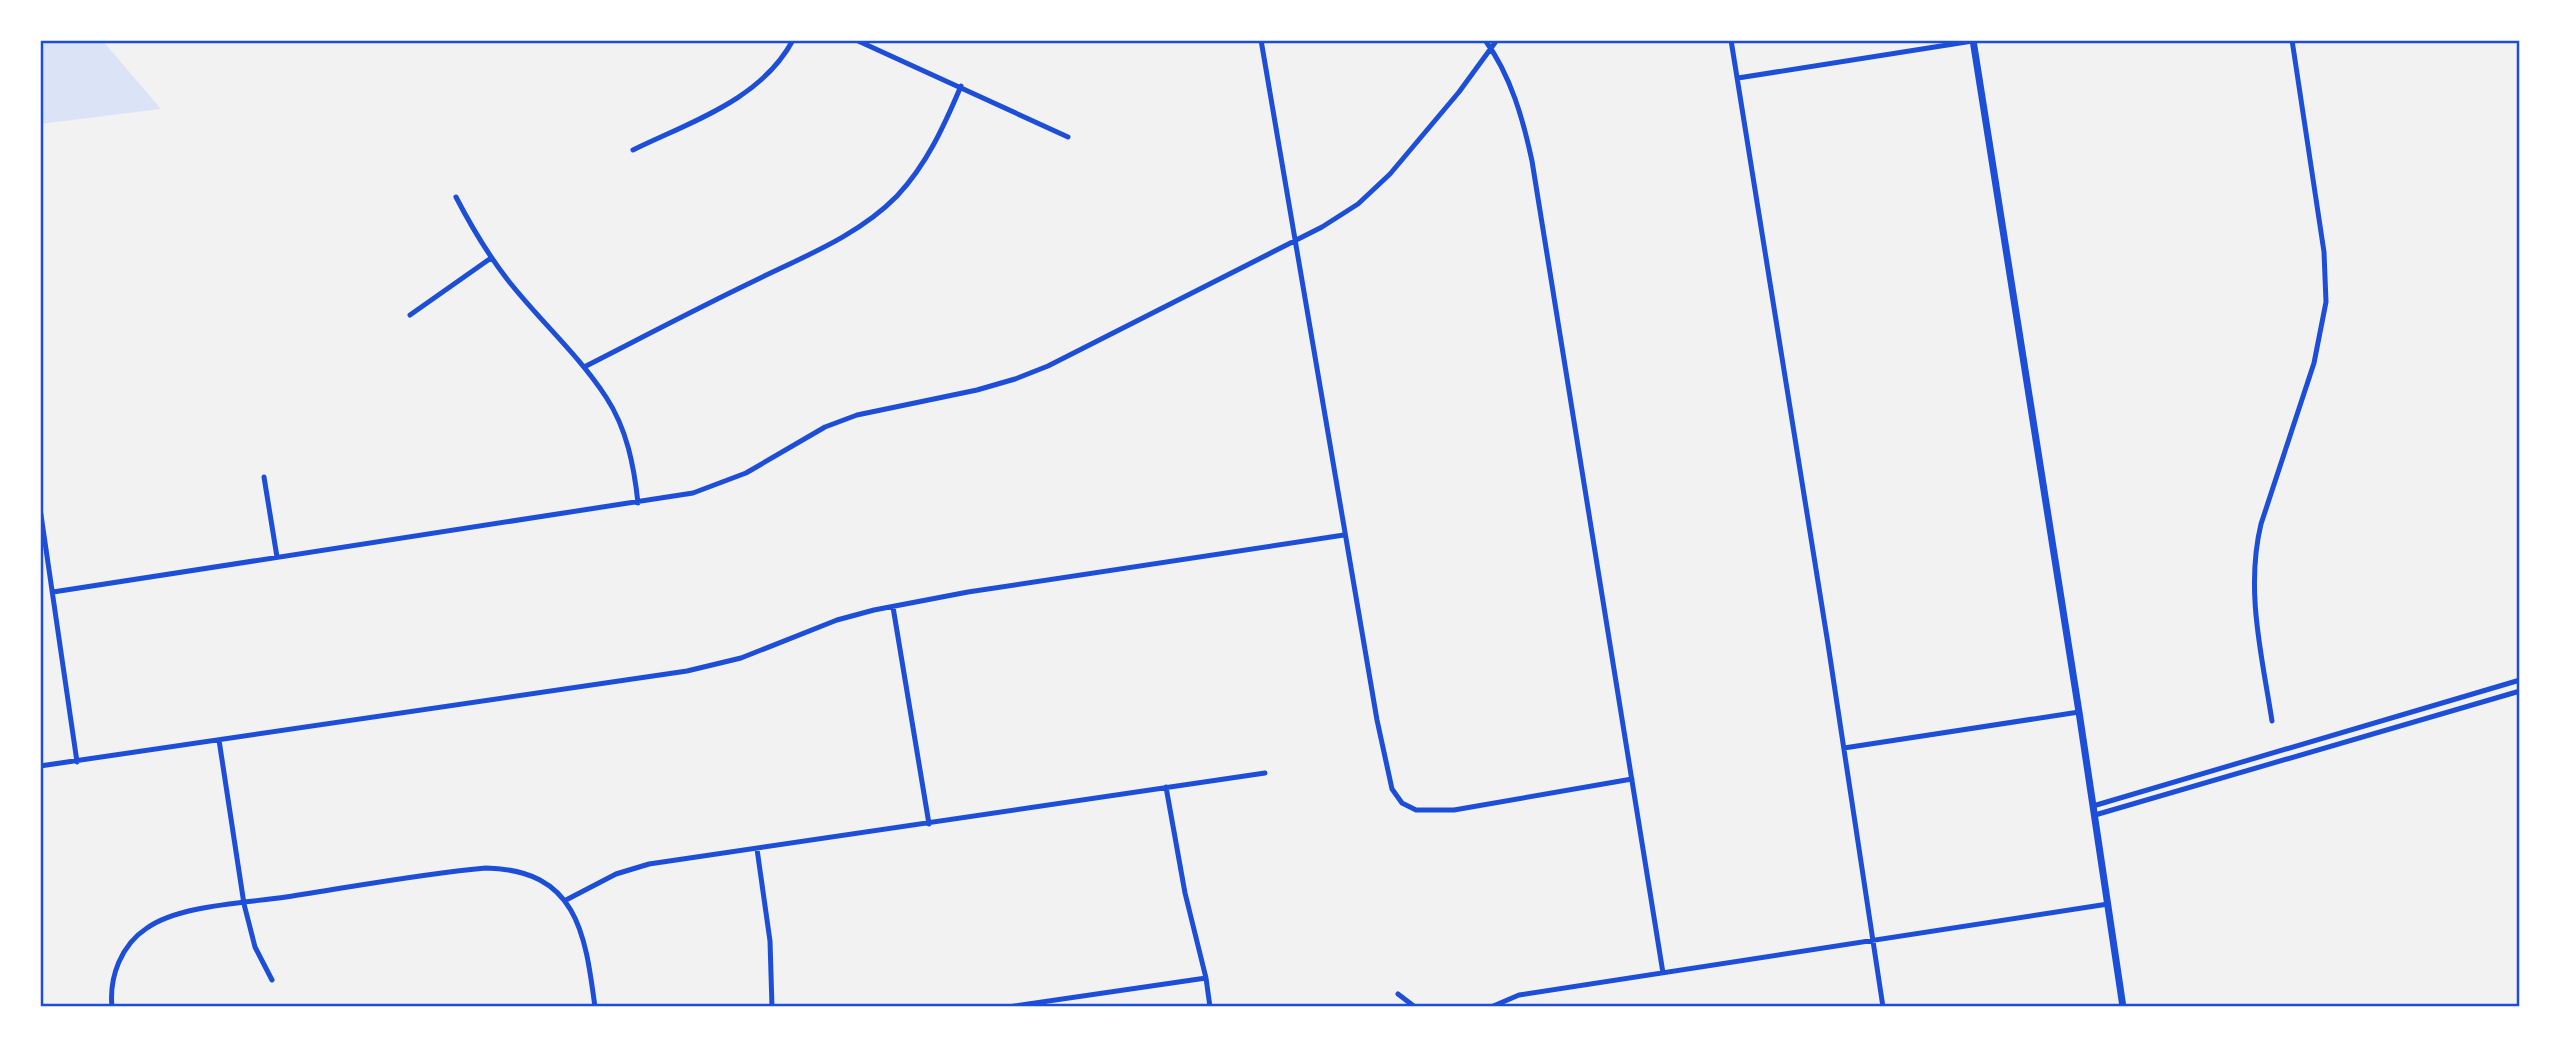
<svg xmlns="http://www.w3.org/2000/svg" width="2560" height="1047" font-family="Georgia,serif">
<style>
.green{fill:#dbe4f7}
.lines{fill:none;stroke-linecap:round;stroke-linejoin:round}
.minor{stroke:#1d4ed8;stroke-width:5}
.tertiary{stroke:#1d4ed8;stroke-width:7}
.neatline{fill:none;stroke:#1d4ed8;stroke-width:2.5}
</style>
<rect width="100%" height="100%" fill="#f2f2f2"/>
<!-- green -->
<path class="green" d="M40 40H102L161 109 40 124Z"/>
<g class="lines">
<!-- minor -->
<path class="minor" d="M856 40 1068 137
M1261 40 1377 720 1392 789 1402 803 1416 810H1454L1632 779
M1485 40C1511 76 1523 119 1532 161L1663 973
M1731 40 1828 644 1883 1007
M1738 78 1979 40
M633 150C690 122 761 100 793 40
M456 197C471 226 487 253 507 279 538 319 578 354 606 397 627 429 634 466 638 503
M410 315 491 258
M584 367C639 339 694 310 750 283 800 258 857 237 897 196 927 164 944 126 961 86
M264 477 277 557
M40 508 77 762
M53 592 693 493 746 473 825 427 857 415 977 390 1015 379 1048 366 1322 227 1358 204 1390 174 1459 92 1497 40
M893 607 929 824
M2272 721C2262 656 2245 590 2261 524L2314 363 2326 302 2324 252 2292 40
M219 740 244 904 255 947 272 980
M1844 748 2079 712
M40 766 687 671 741 658 837 620 874 610 968 592 1344 535
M1166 787 1185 893 1206 978 1210 1007
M2093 806 2520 680
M2095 815 2520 691
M757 849 770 941 772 1007
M566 900 616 874 649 864 1265 773
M1398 994 1415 1007
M112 1007C109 977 121 945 147 928 179 905 246 903 286 897 352 887 419 874 486 868 577 870 585 932 595 1007
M1008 1007 1206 978
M1491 1007 1519 995 2108 904"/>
<!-- tertiary -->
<path class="tertiary" d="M1973 40 2079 712 2123 1007"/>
</g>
<!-- border -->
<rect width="2560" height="1047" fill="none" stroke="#ffffff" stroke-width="84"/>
<rect x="42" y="42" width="2476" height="963" class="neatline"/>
</svg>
